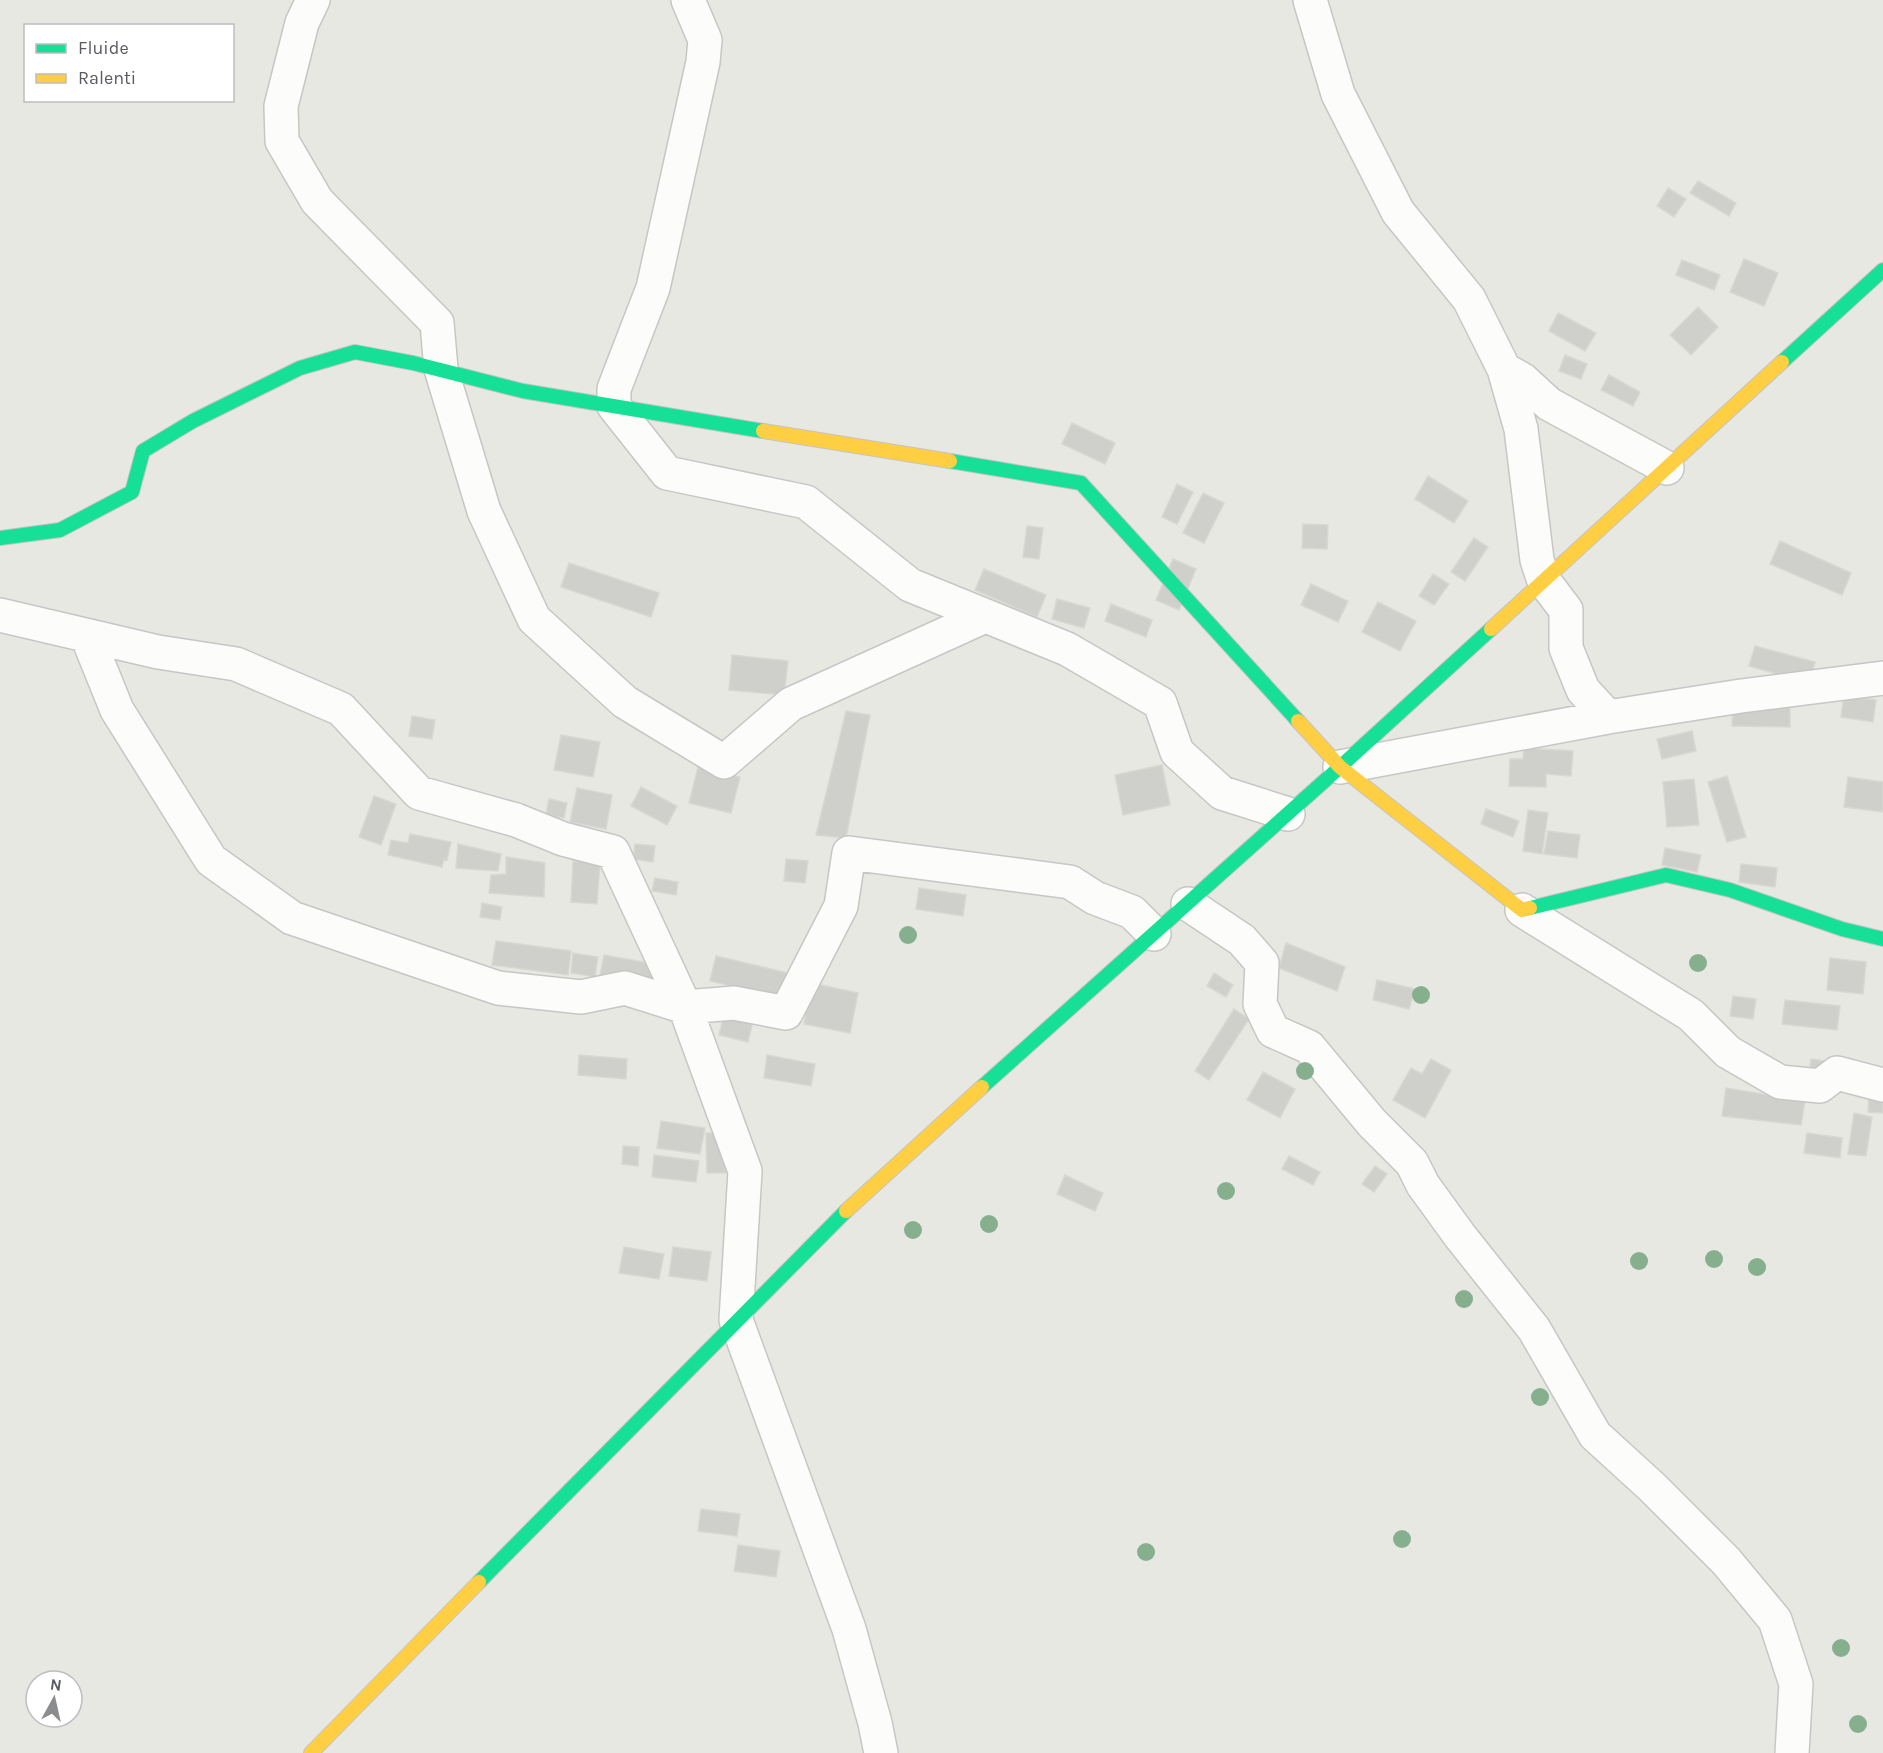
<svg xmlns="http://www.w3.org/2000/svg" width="1883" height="1753" font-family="Karla,sans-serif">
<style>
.building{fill:#cfcfcc;stroke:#d8d7d2;stroke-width:1.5}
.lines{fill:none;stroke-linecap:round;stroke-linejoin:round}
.street-casing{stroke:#c6c6c5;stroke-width:36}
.fast-casing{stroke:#c4c4c4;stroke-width:16}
.slow-casing{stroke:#c4c4c4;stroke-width:16}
.street{stroke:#fcfcfb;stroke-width:33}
.fast{stroke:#16e098;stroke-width:14}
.slow{stroke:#ffcf43;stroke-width:14}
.tree{fill:#86b08d}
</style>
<rect width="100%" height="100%" fill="#e8e8e3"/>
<!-- building -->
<path class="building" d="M1698 181 1736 203 1729 216 1690 193Z
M1668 188 1686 199 1674 217 1657 206Z
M1744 259 1778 273 1764 306 1730 292Z
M1682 260 1720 275 1714 290 1676 275Z
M1698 307 1718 327 1691 355 1670 335Z
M1558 313 1596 333 1585 351 1549 331Z
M1565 355 1587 364 1581 379 1559 371Z
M1609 375 1640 392 1633 406 1601 390Z
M1072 423 1115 443 1105 464 1062 444Z
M1428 476 1468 501 1454 523 1415 499Z
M1177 484 1193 492 1177 524 1162 517Z
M1203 493 1224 503 1204 543 1183 533Z
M1303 524 1328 525 1327 549 1302 548Z
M1027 526 1043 528 1039 559 1023 557Z
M1474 538 1488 547 1465 581 1451 572Z
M1780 541 1851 573 1842 595 1770 564Z
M1173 559 1196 569 1179 610 1156 600Z
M569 563 659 593 651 617 561 587Z
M984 569 1046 595 1037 617 975 590Z
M1433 574 1449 584 1434 605 1419 596Z
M1311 584 1348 601 1338 622 1301 605Z
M1057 599 1090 608 1084 628 1052 619Z
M1378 602 1416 621 1400 651 1362 632Z
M1111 604 1152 620 1146 637 1105 621Z
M1755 646 1815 662 1809 683 1749 666Z
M732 655 788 661 784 695 729 690Z
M1844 695 1876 700 1873 722 1841 717Z
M1733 703 1790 705V727L1732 726Z
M846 711 870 715 846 838 816 835Z
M412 716 435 720 432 739 409 736Z
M1692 731 1696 751 1662 759 1657 739Z
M561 735 600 742 593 777 554 770Z
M1524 748 1573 751 1571 776 1546 774V787L1509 786 1510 759H1523Z
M1162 765 1170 805 1123 815 1115 775Z
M698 767 740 777 731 813 689 803Z
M1727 776 1746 837 1727 842 1708 782Z
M1848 777 1883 782V812L1844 807Z
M1694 779 1699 825 1667 827 1663 782Z
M641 787 677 806 667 825 631 806Z
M577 788 612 795 606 829 570 822Z
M374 796 396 804 381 845 359 837Z
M549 799 567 803 564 818 546 815Z
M1486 809 1519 821 1513 837 1481 824Z
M1528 810 1548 813 1542 854 1523 851Z
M1548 831 1580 835 1577 858 1544 854Z
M410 834 451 842 447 860 444 859 442 867 388 855 391 840 408 843Z
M458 844 501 854 498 871 456 868Z
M635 844 655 846 653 862 633 859Z
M1665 848 1701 855 1697 872 1662 865Z
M506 857 545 863 544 897 489 893 491 875 506 874Z
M786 859 808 861 805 883 784 881Z
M573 861 600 863 597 904 571 902Z
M1741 864 1777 868 1775 887 1739 882Z
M655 878 678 882 676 895 652 891Z
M919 888 966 895 963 916 916 909Z
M482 903 502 907 500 920 480 917Z
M496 941 571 951 568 975 492 965Z
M1286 943 1345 967 1337 991 1279 968Z
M573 953 598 957 595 977 571 973Z
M604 955 655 964 651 984 600 975Z
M716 956 792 974 786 999 710 981Z
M1830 958 1866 962 1863 994 1827 990Z
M1214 973 1233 985 1226 997 1207 986Z
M1377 980 1415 989 1409 1009 1373 1000Z
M812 983 858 993 850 1033 804 1024Z
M1733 996 1756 999 1753 1019 1730 1016Z
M1785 1000 1840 1006 1837 1030 1782 1024Z
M1234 1009 1249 1019 1209 1080 1195 1071Z
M725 1010 754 1017 748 1042 719 1035Z
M579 1055 627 1059 626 1079 578 1075Z
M767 1055 815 1064 811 1086 764 1078Z
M1431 1059 1451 1070 1425 1118 1393 1100 1411 1068 1422 1074Z
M1811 1059 1832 1062 1809 1073Z
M1263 1072 1295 1089 1280 1118 1247 1100Z
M1726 1088 1805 1101 1801 1125 1722 1116Z
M1869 1094 1883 1095V1113L1868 1112Z
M1854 1113 1872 1117 1866 1156 1848 1154Z
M661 1121 705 1128 700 1154 657 1148Z
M706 1133H725L726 1173H707Z
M1807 1133 1842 1138 1840 1158 1804 1153Z
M623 1146 639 1147 638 1166 622 1164Z
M654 1155 699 1161 696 1182 652 1177Z
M1289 1156 1320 1172 1313 1185 1282 1169Z
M1375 1166 1387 1174 1374 1192 1362 1184Z
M1065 1175 1103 1193 1095 1211 1057 1194Z
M624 1247 664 1254 659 1279 619 1273Z
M673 1247 711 1252 707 1281 669 1276Z
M701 1509 740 1514 737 1536 698 1531Z
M738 1545 780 1551 776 1577 734 1571Z"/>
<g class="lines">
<defs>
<path id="street" d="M313 0 302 23 281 106 282 141 317 201 437 323 441 369 484 511 534 619 625 702 724 762 791 704 985 616
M688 0 705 40 703 62 653 288 614 389V406L667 473 806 502 910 585 1067 649 1160 703 1177 752 1222 793 1288 814
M1310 0 1338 94 1398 212 1469 299 1504 369 1521 429 1537 560 1544 581 1566 610V648L1583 690 1608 717
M1504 369 1523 380 1549 404 1667 468
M0 615 158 652 236 664 341 709 419 793 516 820 563 839 613 852 685 1007 745 1171 736 1320 849 1629 875 1723 881 1753
M87 636 117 710 211 860 292 918 498 988 581 997 625 988 685 1007 734 1003 786 1013 841 906 849 853 1070 882 1095 898 1132 912 1154 934
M1340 767 1608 717 1741 696 1883 678
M1188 904 1242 940 1262 963 1260 1004 1273 1031 1309 1047 1372 1123 1412 1163 1423 1185 1460 1236 1534 1329 1595 1435 1652 1487 1726 1561 1775 1620 1796 1684 1792 1753
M1522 910 1691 1015 1728 1052 1780 1082 1820 1086 1837 1073 1883 1085"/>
<path id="fast" d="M1782 362 1883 270
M950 461 1081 483 1298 721
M0 538 60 530 132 492 143 451 193 421 300 368 355 352 413 363 523 391 763 431
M1530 908 1666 875 1730 890 1842 929 1883 939
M982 1087 1340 767 1491 629
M479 1582 846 1211"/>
<path id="slow" d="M763 431 950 461
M1491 629 1782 362
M1298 721 1340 767 1522 910 1530 908
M846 1211 982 1087
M311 1753 479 1582"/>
</defs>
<!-- street casing -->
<use href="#street" class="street-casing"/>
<!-- fast casing -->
<use href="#fast" class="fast-casing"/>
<!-- slow casing -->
<use href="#slow" class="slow-casing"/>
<!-- street -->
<use href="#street" class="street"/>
<!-- fast -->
<use href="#fast" class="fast"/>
<!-- slow -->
<use href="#slow" class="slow"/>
</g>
<!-- trees -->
<g class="tree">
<circle cx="908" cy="935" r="9"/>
<circle cx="1698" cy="963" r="9"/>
<circle cx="1421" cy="995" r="9"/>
<circle cx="1305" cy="1071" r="9"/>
<circle cx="1226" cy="1191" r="9"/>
<circle cx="989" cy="1224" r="9"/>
<circle cx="913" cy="1230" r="9"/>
<circle cx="1714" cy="1259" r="9"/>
<circle cx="1639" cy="1261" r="9"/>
<circle cx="1757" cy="1267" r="9"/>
<circle cx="1464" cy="1299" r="9"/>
<circle cx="1540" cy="1397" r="9"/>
<circle cx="1402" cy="1539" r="9"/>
<circle cx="1146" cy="1552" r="9"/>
<circle cx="1841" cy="1648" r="9"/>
<circle cx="1858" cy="1724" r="9"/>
</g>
<!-- legend -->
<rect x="24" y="24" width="210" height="78" fill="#ffffff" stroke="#bdbdc0" stroke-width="1.5"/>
<rect x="36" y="44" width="30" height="9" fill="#16e098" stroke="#bdbdc0" stroke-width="1.5"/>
<text x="78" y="54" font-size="18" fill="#595b61">Fluide</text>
<rect x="36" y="74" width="30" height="9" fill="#ffcf43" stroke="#bdbdc0" stroke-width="1.5"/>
<text x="78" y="84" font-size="18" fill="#595b61">Ralenti</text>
<!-- north arrow -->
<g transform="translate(54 1699) rotate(8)"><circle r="28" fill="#ffffff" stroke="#bdbdc0" stroke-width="1.5"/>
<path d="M0-4.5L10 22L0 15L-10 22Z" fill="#8b8c8e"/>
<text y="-9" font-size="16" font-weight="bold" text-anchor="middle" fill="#595b61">N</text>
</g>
</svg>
